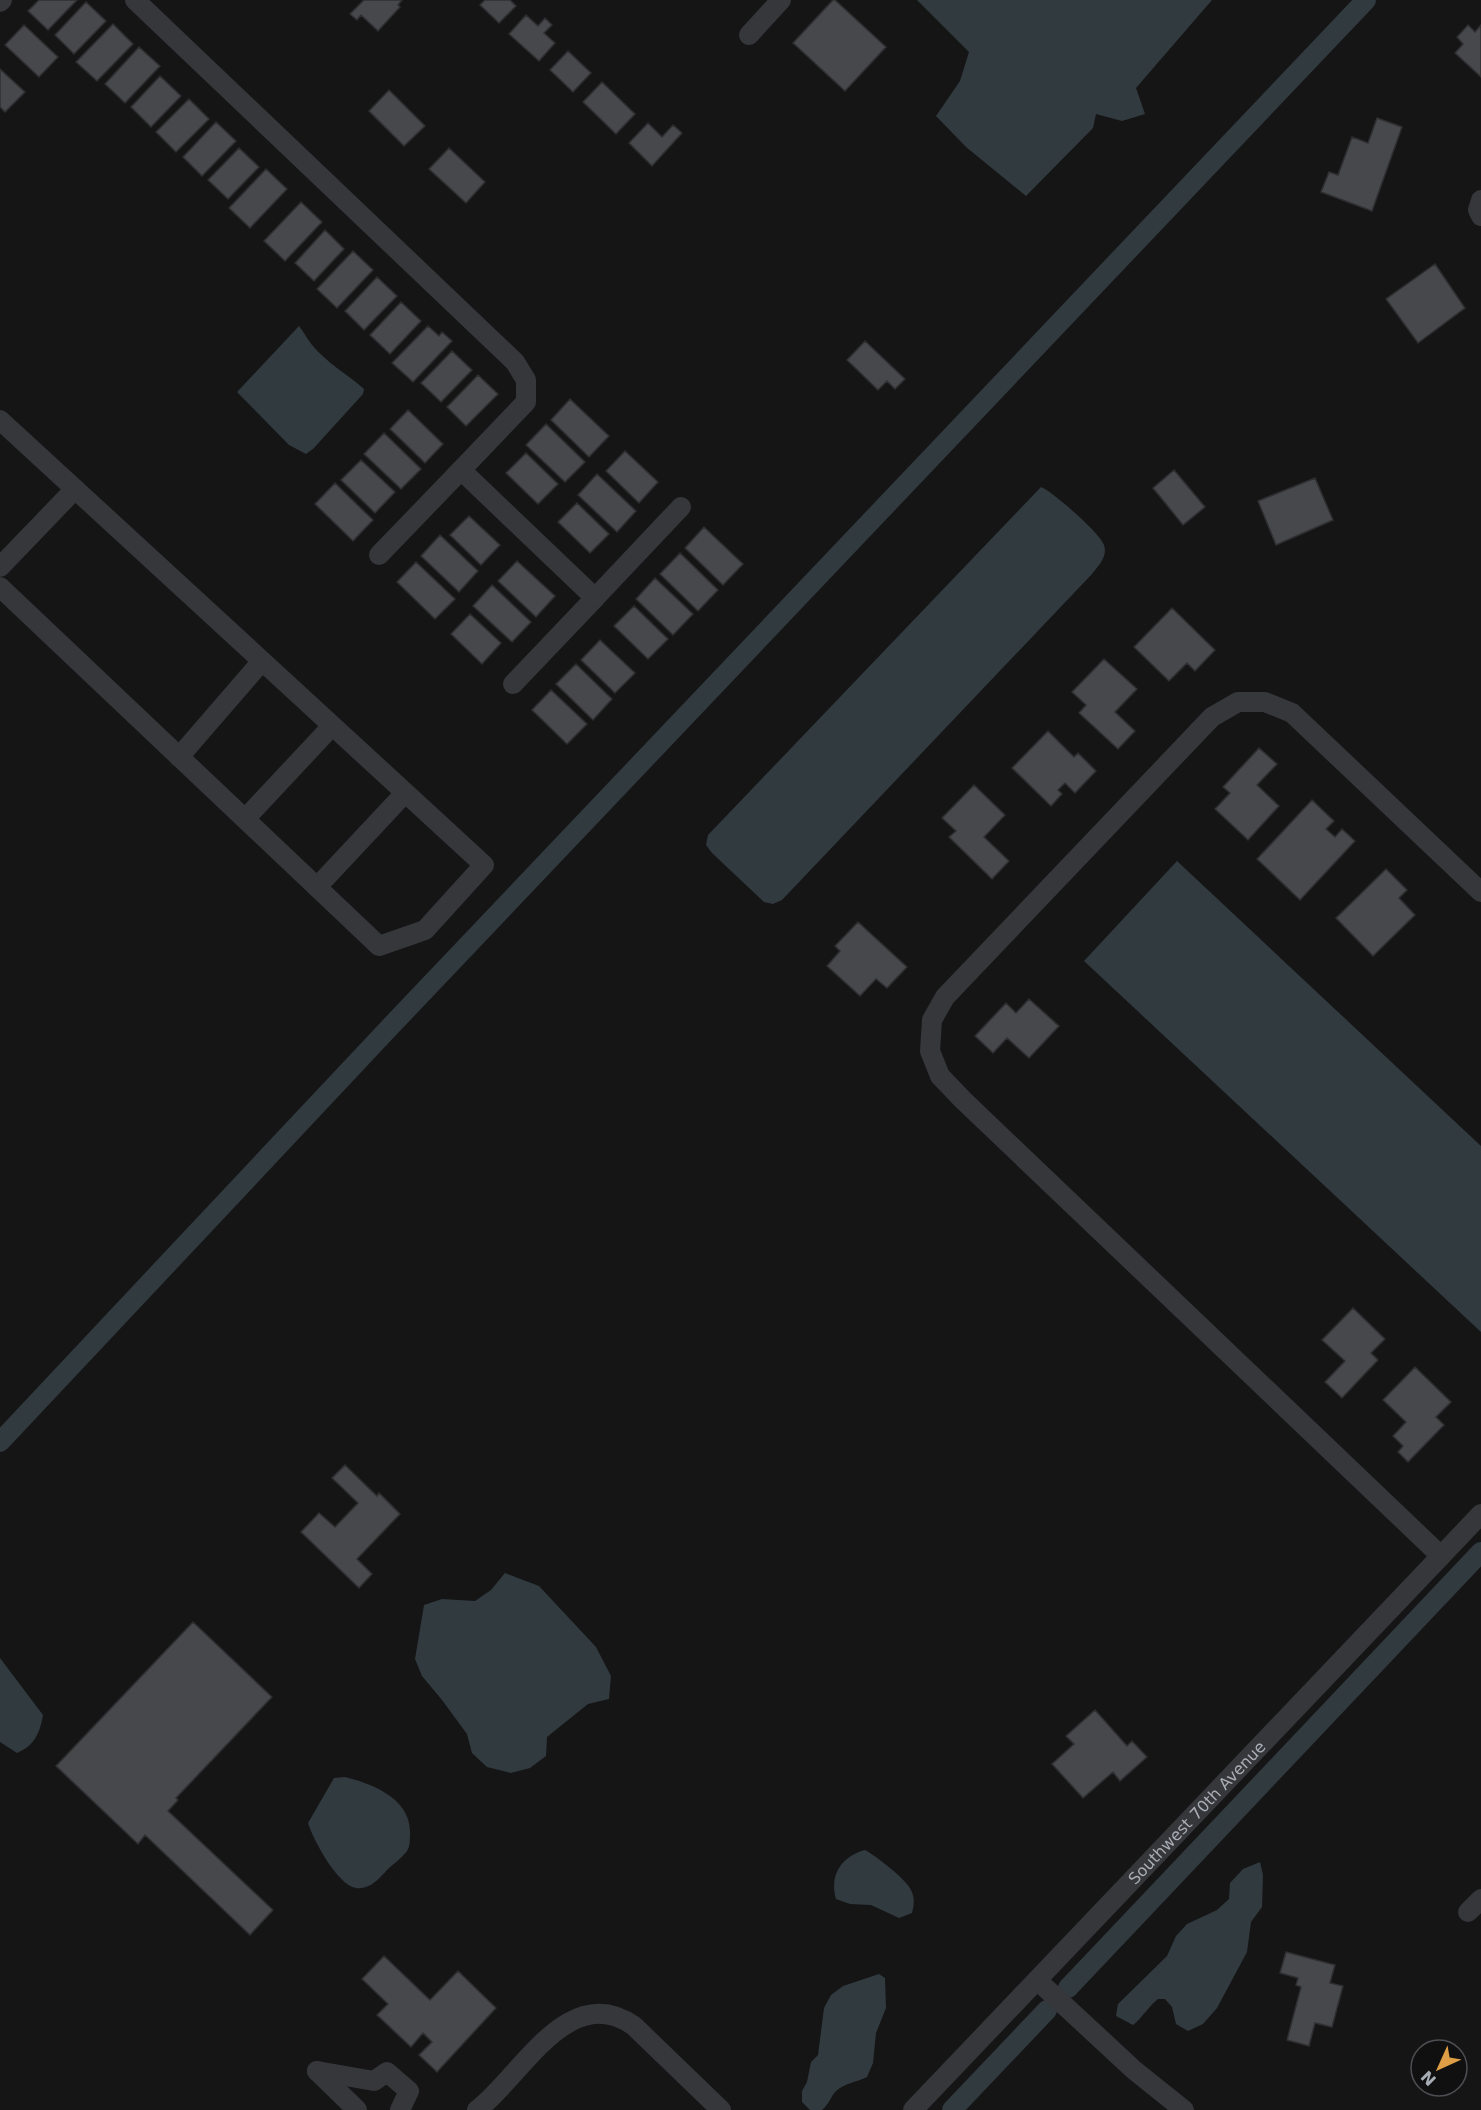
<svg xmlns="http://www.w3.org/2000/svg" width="1481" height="2110" font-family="'DejaVu Sans',sans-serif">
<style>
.water{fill:#313a3f}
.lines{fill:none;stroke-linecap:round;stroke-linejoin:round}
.canal{stroke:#313a3f;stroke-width:20}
.building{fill:#47484b;stroke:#2f2f32;stroke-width:1.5}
.minor{stroke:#36373b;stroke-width:20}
.labels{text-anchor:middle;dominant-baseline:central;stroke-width:4.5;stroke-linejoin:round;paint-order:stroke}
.street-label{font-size:16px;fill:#a8adb5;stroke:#101011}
</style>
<rect width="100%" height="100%" fill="#151516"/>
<!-- water -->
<path class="water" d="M917 0H1212L1136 88 1145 114 1122 121 1096 114 1093 128 1026 196 966 147 936 116 960 81 969 52Z
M299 326C304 332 307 339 312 345 327 363 347 374 364 389L363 394 313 449 306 454 289 445 237 392Z
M1041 487C1052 491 1101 534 1104 545 1108 557 1098 566 1092 574L782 900 773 904 764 902 712 853 706 845 708 835Z
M1177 861 1481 1146V1332L1084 961Z
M505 1573 539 1586 596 1647 611 1676 609 1699 588 1704 547 1737 546 1756 530 1768 511 1773 487 1767 472 1753 467 1734 442 1700 422 1676 415 1659 424 1605 442 1599 475 1601 491 1590Z
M0 1658 43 1715C40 1733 34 1746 17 1753L0 1742Z
M345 1777C373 1784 411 1799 410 1833 410 1839 410 1847 407 1851 402 1858 393 1864 387 1870 379 1879 369 1890 356 1888 337 1885 313 1839 308 1823L334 1778Z
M865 1850C876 1856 906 1879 911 1890 915 1898 914 1905 912 1913L899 1918 871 1905 850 1904 836 1899C829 1875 842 1856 865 1850Z
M1260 1862 1263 1875 1262 1907 1251 1922 1247 1952 1217 2008 1203 2024 1188 2031 1176 2024 1172 2007 1165 1999H1158C1148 2007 1143 2017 1133 2025L1116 2016 1118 2004 1167 1956 1176 1936 1187 1924 1217 1910 1229 1899 1230 1883 1243 1869Z
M879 1974 885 1978 886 2008 876 2033 873 2063 867 2077C857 2082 845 2083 836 2091 831 2096 830 2103 822 2110H810L802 2102V2091L807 2082 811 2062 818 2055 824 2008 831 1995 843 1986Z"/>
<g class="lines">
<!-- canal -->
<path class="canal" d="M0 1442 389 1028 1366 0
M1068 1988 1481 1552
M952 2110 1047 2010"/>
</g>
<!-- building -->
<path class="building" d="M39 0H77L48 30 28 11Z
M364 0H402L398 5 400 7 378 31 361 15 357 20 350 14Z
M485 0H510L516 6 499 23 480 5Z
M833 0H835L886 47 845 91 793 43Z
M86 2 106 21 74 54 55 35Z
M526 15 538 26 545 18 552 25 544 33 555 43 539 61 509 34Z
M113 24 133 44 97 81 76 62Z
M24 25 58 57 39 77 5 45Z
M1468 25 1475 32 1481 25V77L1455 53 1463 44 1457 37Z
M139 47 160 66 125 103 105 84Z
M568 51 591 73 573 92 550 70Z
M0 69 25 92 5 112 0 107Z
M160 76 181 96 151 127 131 107Z
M602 82 635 114 616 134 583 102Z
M389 90 425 126 404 146 369 111Z
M189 99 209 119 176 152 156 132Z
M1377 118 1402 127 1372 211 1321 192 1329 172 1338 175 1352 137 1368 143Z
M216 122 236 141 202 176 183 157Z
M648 123 662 137 673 125 682 133 652 166 629 143Z
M239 148 259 167 228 199 208 180Z
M449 148 485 182 466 203 429 169Z
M266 169 287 189 250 228 229 208Z
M301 202 322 222 285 261 264 241Z
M325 230 344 249 314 281 295 263Z
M353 251 373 270 337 308 317 289Z
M1435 264 1465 308 1418 343 1386 299Z
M377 277 397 296 364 330 345 311Z
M401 302 421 321 390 354 370 335Z
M428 326 439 336 442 332 452 341 413 382 392 363Z
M865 341 905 379 895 389 887 381 878 390 847 360Z
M452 351 472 370 441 402 421 383Z
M478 375 498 394 466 426 447 407Z
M570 399 609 436 589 457 551 420Z
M408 410 443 444 425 463 390 429Z
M546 424 585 462 565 482 526 445Z
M384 433 421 469 401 489 364 454Z
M625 451 658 482 639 503 606 471Z
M526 453 558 484 538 504 506 473Z
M361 460 395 492 375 513 341 480Z
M1174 470 1205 507 1183 525 1153 488Z
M597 474 636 511 617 532 578 495Z
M1315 478 1333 520 1276 545 1258 501Z
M335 483 373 520 353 541 315 504Z
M577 503 609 534 590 553 558 522Z
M469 516 500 545 481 565 450 535Z
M704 527 743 564 723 585 685 548Z
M440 535 478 571 459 592 421 556Z
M680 553 718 590 698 611 660 574Z
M517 561 555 596 536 617 498 581Z
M416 562 455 599 435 619 397 582Z
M655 578 693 614 673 635 636 599Z
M492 585 531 622 512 642 473 606Z
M634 606 668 639 648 659 614 626Z
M1172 608 1215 650 1195 671 1187 663 1169 681 1134 647Z
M470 614 501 643 482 664 451 634Z
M600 640 635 673 615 693 581 660Z
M1104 659 1137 689 1115 712 1135 731 1118 749 1079 713 1086 705 1072 692Z
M576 664 612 699 593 720 556 684Z
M551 690 587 724 567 744 532 710Z
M1048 731 1074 757 1078 753 1096 771 1075 793 1065 783 1058 790 1062 794 1051 806 1012 768Z
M1259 748 1277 764 1257 785 1279 806 1248 840 1215 809 1230 793 1223 787Z
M974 785 1005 815 984 837 1009 861 992 879 949 837 956 831 942 818Z
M1312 800 1334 821 1326 829 1335 837 1342 829 1355 841 1300 900 1257 859Z
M1386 869 1407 890 1399 898 1415 915 1373 956 1336 918Z
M858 922 907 967 887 988 876 979 860 996 827 966 840 951 835 946Z
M1029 999 1059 1026 1029 1058 1007 1038 993 1053 975 1036 1006 1003 1016 1013Z
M1353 1308 1385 1339 1371 1353 1378 1360 1342 1398 1325 1382 1345 1361 1322 1340Z
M1415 1367 1451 1402 1436 1417 1444 1425 1408 1462 1398 1452 1403 1446 1393 1436 1406 1422 1383 1400Z
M345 1465 377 1496 379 1493 400 1514 357 1559 372 1574 359 1588 301 1532 319 1513 335 1527 358 1503 332 1478Z
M193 1622 272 1697 176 1798 178 1800 168 1811 273 1910 250 1935 145 1835 138 1844 56 1766Z
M1095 1710 1127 1746 1132 1741 1147 1757 1120 1781 1113 1772 1083 1798 1052 1764 1074 1744 1066 1736Z
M1286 1952 1335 1965 1330 1983 1343 1986 1332 2027 1315 2023 1309 2046 1287 2040 1301 1987 1296 1985 1298 1978 1280 1973Z
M384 1956 430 2000 458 1971 496 2008 437 2072 419 2055 432 2042 423 2033 411 2047 377 2015 388 2004 362 1979Z"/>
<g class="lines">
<!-- minor -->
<g class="minor">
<path d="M135 0 515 362 526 380V402L461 470 595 598 513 684"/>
<path d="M0 2 2 0"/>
<path d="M749 35 781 0"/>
<path d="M1481 200 1478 210 1481 216"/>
<path d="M0 420 484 865 425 930 379 946 0 587"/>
<path d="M379 555 461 470"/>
<path d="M0 567 75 489"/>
<path d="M595 598 681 507"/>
<path d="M179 757 262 661"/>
<path d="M245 819 332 726"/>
<path d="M317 887 405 793"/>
<path d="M1441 1556 963 1100 940 1076 930 1051 932 1020 945 997 1212 717 1238 702H1265L1292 713 1481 892"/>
<path d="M1468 1912 1481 1899"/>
<path d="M1037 1980 1134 2070 1184 2110"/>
<path d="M317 2071 374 2081 387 2072 409 2091 400 2110"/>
<path d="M317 2071 357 2110"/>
<path d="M477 2110C521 2077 568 1980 634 2026L721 2110"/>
<path id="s1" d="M913 2110 1481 1514"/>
</g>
</g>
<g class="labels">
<!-- street labels -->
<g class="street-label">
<text stroke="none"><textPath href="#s1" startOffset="411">Southwest 70th Avenue</textPath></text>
</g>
</g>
<!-- north arrow -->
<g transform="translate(1439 2068) rotate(225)"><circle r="28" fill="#101011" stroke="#4d4f53" stroke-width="1.5"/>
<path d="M0-4.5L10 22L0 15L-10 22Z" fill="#de9e45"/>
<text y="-9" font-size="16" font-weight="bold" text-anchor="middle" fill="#a8adb5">N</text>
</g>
</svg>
